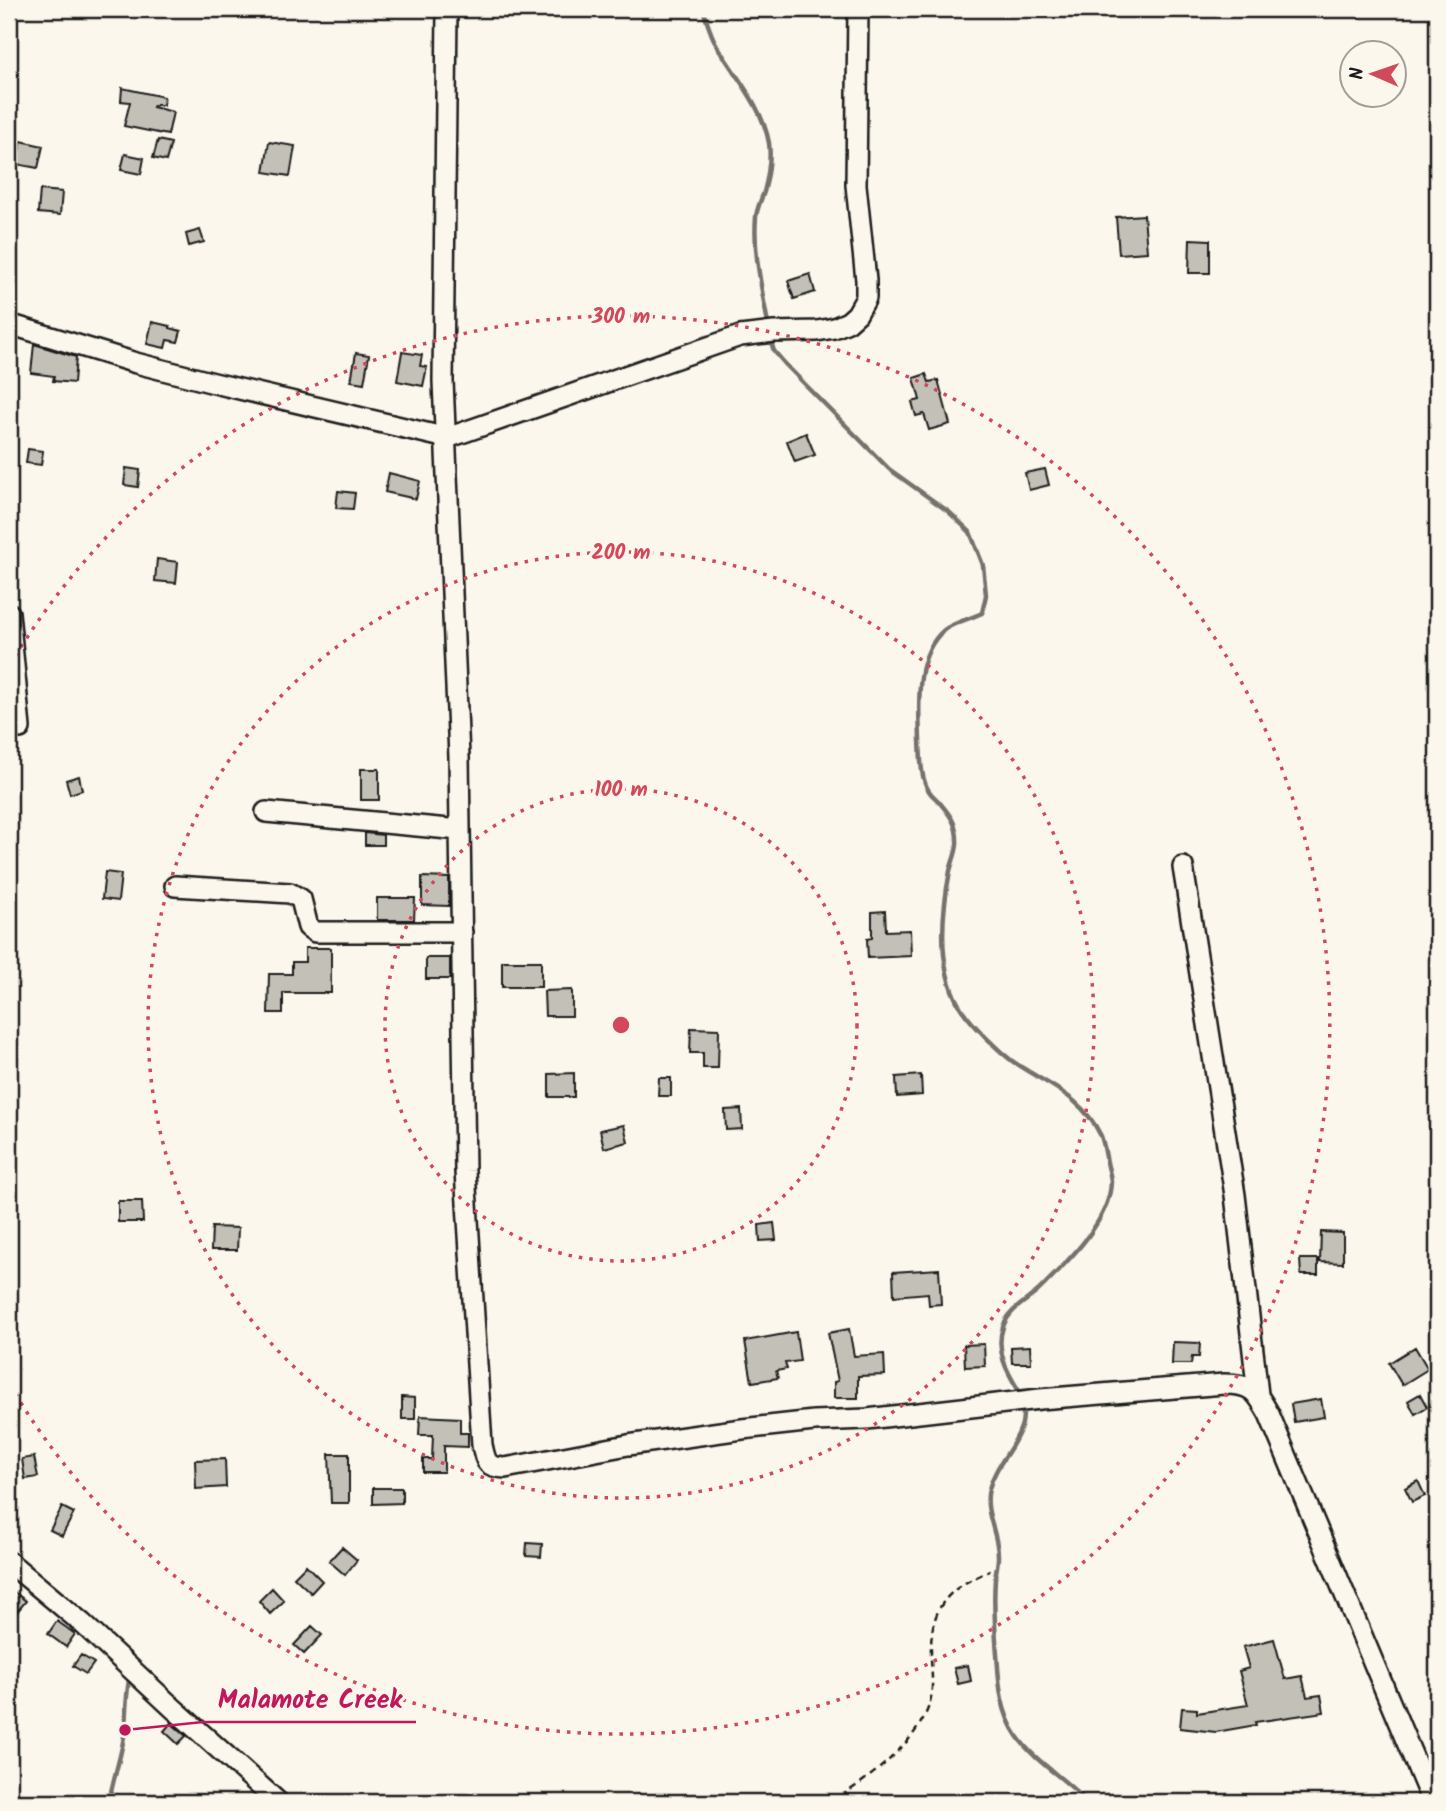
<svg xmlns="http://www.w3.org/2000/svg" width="1446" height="1811" font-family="Kalam,sans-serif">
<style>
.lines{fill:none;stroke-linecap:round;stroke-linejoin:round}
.stream{stroke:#74726e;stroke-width:4.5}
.building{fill:#c3c0b8;stroke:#1c1c1c;stroke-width:2}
.minor-casing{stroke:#1c1c1c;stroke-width:24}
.path{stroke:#1c1c1c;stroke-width:2.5;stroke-dasharray:7 5;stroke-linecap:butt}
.minor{stroke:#fbf7ec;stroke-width:19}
.ring{fill:none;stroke:#d1495b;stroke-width:3.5;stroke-dasharray:3.5 7}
.centre{fill:#d1495b;stroke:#fbf7ec;stroke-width:3.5}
.ring-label{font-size:21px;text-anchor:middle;font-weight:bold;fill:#d1495b;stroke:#fbf7ec;stroke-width:7;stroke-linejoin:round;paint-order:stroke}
.leader{fill:none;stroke:#c2185b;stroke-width:2.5}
.callout-dot{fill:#c2185b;stroke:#fbf7ec;stroke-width:2.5}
.callout-label{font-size:26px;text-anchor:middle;font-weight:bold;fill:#c2185b;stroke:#fbf7ec;stroke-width:7;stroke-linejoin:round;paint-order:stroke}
</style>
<rect width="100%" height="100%" fill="#fbf7ec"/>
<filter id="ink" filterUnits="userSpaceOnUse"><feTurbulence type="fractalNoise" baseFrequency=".0143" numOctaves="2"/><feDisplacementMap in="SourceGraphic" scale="14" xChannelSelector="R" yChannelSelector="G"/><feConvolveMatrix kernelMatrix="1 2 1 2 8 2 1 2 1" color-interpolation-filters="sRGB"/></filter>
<g filter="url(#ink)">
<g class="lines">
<!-- stream -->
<path class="stream" d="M703 9C707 22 711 37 719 49 737 78 763 108 769 143 771 158 768 177 764 192 761 200 757 208 756 217 753 253 762 289 768 324
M770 339 774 351 786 365 889 469 949 512 970 532 983 565 986 595 982 613C972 618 952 623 944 630 914 656 919 705 920 740 921 756 920 778 929 791 932 796 937 799 940 803 952 817 958 826 957 845 956 854 952 863 950 871 942 912 937 967 959 1005 969 1022 1002 1055 1018 1065 1052 1087 1082 1097 1101 1136 1104 1144 1105 1153 1107 1162 1108 1168 1111 1176 1111 1182 1110 1222 1065 1264 1039 1290 1026 1302 1009 1309 1003 1327 995 1350 1007 1372 1019 1391
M1023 1411C1023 1416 1023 1422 1021 1427 1014 1449 995 1465 989 1489 983 1512 999 1534 998 1557 998 1564 996 1571 995 1579 993 1604 995 1629 997 1654 999 1683 1000 1711 1017 1736 1035 1762 1066 1779 1087 1802
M109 1802C113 1778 122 1755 125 1730 126 1713 126 1697 129 1680"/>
</g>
<!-- building -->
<path class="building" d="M122 88 164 97 163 105H154L153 107 173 112 168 135 124 126 130 102 121 101Z
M158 140 171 143 166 161 153 158Z
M21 141 43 146 38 168 16 164Z
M269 142 295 146 290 176 264 172Z
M125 154 144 158 141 174 121 170Z
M40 190 62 192 60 215 38 213Z
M1144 215 1147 252 1119 254 1116 217Z
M200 230 204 242 189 246 186 234Z
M1190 239 1210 240V273H1189Z
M810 274 815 292 794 299 788 281Z
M152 322 170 326V328L181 331 178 342 167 340 165 348 147 344Z
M34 344 76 357 74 383 53 381 54 376 31 373Z
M402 352 422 355 420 366 427 367 423 386 397 381Z
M356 353 369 355 364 383 351 381Z
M926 374 929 382 938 380 950 424 929 430 924 414 916 416 912 402 920 400 914 378Z
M806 433 815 455 795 462 787 441Z
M28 449 43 451 41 465 26 463Z
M126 468 140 470 138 487 124 485Z
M1045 469 1049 485 1029 490 1025 473Z
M389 473 420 481 416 499 385 492Z
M338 491 355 493 353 509 336 508Z
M157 559 178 562 176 583 155 581Z
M361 769H379V800H361Z
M79 776 82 790 70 794 66 780Z
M365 833 383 835V845H365Z
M105 872 121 874 118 901 102 899Z
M422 877 449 878V906L422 905Z
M377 898H415L414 920H377Z
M885 911 886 931 910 930 911 956 868 958 867 939 872 938V912Z
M305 948H331V993H283V1013H268L269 974H292V962H305Z
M426 958H450V979H426Z
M502 961H541V987H502Z
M572 990V1016H545L544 991Z
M691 1028 719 1029 718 1068H703V1053H690Z
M574 1073V1097H549V1074Z
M921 1075 922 1095 897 1097 896 1077Z
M659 1078H671V1096H658Z
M741 1109 742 1129 726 1130 725 1110Z
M624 1125 628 1142 604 1148 600 1130Z
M118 1201H142L143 1222H118Z
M774 1223 776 1240 760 1241 759 1225Z
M212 1227 238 1228 237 1250H211Z
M1321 1232 1343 1233V1263L1320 1262Z
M1300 1259H1318V1275H1301Z
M939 1269 941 1304 929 1305 928 1293 894 1296 893 1272Z
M849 1329 854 1356 884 1354 885 1375 858 1376V1398H834V1382L838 1381 828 1333Z
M796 1332 800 1361 785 1363 787 1369 776 1371 778 1378 752 1382 745 1341Z
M1173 1342 1200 1343 1199 1357H1192L1191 1364H1172Z
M984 1344 985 1366 965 1367 964 1345Z
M1030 1346 1031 1363H1012L1011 1347Z
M1415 1347 1428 1369 1402 1385 1389 1363Z
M1420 1394 1427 1407 1415 1414 1408 1401Z
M402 1397 415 1398V1419H402Z
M1321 1399 1324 1417 1294 1422 1291 1404Z
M420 1416 460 1418V1433H468V1447L444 1446V1472H423V1459H432L433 1435H419Z
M329 1454H349V1503H331Z
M34 1457 38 1477 25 1479 22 1459Z
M225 1459 226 1487 196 1489 195 1460Z
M1418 1481 1425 1496 1412 1502 1405 1488Z
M373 1488H402V1503L373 1504Z
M62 1507 74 1513 62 1536 50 1530Z
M527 1543 542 1544 541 1557 526 1556Z
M342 1547 357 1560 345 1575 329 1561Z
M306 1565 322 1581 311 1593 294 1577Z
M272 1588 284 1601 270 1614 259 1601Z
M14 1592 26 1601 16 1613 9 1607V1599Z
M57 1621 75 1634 66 1647 48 1634Z
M312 1626 322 1635 304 1654 294 1645Z
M1274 1639 1285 1679 1302 1676 1307 1697 1321 1695 1324 1712 1255 1722 1256 1725 1216 1732 1180 1728 1182 1708 1197 1709V1713L1248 1705 1239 1671 1249 1668 1243 1647Z
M81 1655 94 1663 86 1674 73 1666Z
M968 1665 971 1681 958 1684 954 1668Z
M171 1723 186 1736 178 1744 164 1731Z"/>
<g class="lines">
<defs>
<path id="minor" d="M447 9 443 381 459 757 465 1171 482 1445C486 1462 486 1467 505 1468L628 1445 742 1429 814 1421 867 1419 1040 1399 1224 1384C1252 1384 1256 1391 1269 1414L1432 1802
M9 324 136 363 214 383 447 438 740 336 774 332 817 331 834 328 848 322 857 314 866 298V280L856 185 858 9
M9 613 20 728
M266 812 460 830
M1183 867 1235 1195 1258 1394
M175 886 290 893 301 899 308 927 315 932H462
M9 1562 82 1623 173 1708 278 1802"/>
</defs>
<!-- minor casing -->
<use href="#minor" class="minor-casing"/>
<!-- path -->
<path class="path" d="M830 1802C864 1784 920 1741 930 1702 934 1687 931 1670 931 1654 930 1607 947 1588 990 1571"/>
<!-- minor -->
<use href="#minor" class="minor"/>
</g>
</g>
<!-- distance rings -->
<g class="ring">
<circle cx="621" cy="1025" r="236"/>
<circle cx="621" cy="1025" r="473"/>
<path d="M10 665A709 709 0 1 1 10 1385"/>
</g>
<circle cx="621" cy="1025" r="10" class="centre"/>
<g class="ring-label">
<text x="621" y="323">300 m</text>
<text x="621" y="559">200 m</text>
<text x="621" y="796">100 m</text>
</g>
<!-- callouts -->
<path class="leader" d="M125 1730L203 1722H416"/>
<circle class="callout-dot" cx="125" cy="1730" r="7"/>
<g class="callout-label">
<text x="310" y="1708">Malamote Creek</text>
</g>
<!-- margin -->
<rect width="1446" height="1811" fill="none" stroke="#fbf7ec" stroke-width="35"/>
<rect x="18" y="18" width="1411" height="1776" fill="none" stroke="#1c1c1c" stroke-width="2.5" filter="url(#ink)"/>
<!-- north arrow -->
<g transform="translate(1373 74) rotate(272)"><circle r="33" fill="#fbf7ec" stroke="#a29f99" stroke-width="2"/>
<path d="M0-5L12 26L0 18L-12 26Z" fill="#d1495b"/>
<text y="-10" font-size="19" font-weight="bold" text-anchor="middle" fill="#1c1c1c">N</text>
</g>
</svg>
